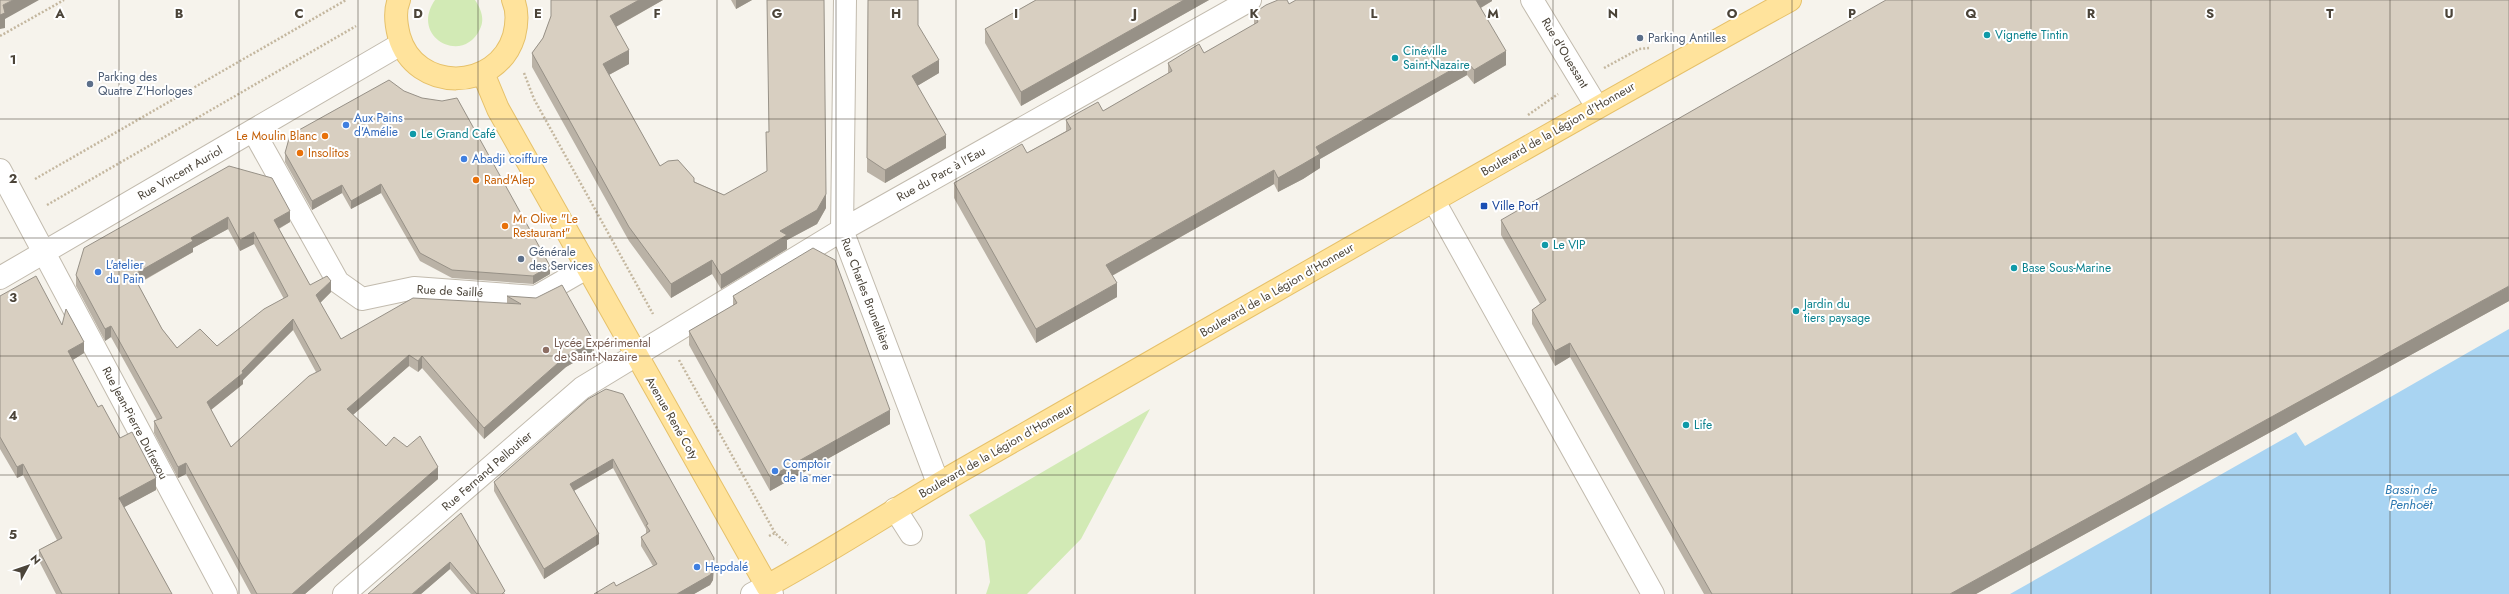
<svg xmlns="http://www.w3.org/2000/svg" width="2509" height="594" font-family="Jost,sans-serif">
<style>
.green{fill:#d2eab5}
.water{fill:#a9d4f2}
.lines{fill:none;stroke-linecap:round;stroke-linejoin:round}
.minor-casing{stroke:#c2bbae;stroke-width:24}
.major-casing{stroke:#e6c16a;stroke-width:24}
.path{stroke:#c4b79f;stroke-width:2.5;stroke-dasharray:2 2;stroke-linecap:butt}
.minor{stroke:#fff;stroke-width:22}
.major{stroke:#ffe39c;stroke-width:22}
.wall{fill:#bab2a6;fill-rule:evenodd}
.shaded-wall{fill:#979187}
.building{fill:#d8cfc1;stroke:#979187;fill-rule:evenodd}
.grid{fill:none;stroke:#4b4439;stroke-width:1;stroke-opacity:0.55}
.culture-dot{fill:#0f9aa8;stroke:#fff;stroke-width:1.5}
.service-dot{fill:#5c6f8a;stroke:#fff;stroke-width:1.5}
.shop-dot{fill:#3f7fe0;stroke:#fff;stroke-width:1.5}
.food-dot{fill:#e8710a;stroke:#fff;stroke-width:1.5}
.transit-dot{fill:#1a4fb4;stroke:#fff;stroke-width:1.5}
.education-dot{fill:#8d6e63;stroke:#fff;stroke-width:1.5}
.labels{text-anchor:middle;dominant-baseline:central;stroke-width:4;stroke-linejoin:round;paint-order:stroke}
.culture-label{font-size:12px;fill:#0d838f;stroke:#fff;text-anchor:start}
.service-label{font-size:12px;fill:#4e5e75;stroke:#fff;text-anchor:start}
.street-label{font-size:12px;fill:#4b4439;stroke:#fff}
.shop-label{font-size:12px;fill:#366cbe;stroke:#fff;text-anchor:start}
.food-label{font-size:12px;fill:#c56008;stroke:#fff;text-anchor:start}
.transit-label{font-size:12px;fill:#164399;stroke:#fff;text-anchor:start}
.education-label{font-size:12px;fill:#785e54;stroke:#fff;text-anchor:start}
.water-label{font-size:13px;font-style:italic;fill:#2e7ab2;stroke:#fff}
.grid-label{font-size:13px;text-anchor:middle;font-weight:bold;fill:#4b4439;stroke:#fff;stroke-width:4;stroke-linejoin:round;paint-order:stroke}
</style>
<rect width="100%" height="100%" fill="#f6f3ec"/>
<!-- green -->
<path class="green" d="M435 0H475C481 9 485 19 480 29 463 66 409 37 435 0Z
M1150 409 1081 539 1027 594H986L990 582 985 541 969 515Z"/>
<!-- water -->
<path class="water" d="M2509 329V594H2010L2296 432 2305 446Z"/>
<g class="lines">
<defs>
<path id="minor" d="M845 0 842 230 938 483
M1532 0 1597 107
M254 132 338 282 362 299 414 288 536 297 588 267
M0 170 226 594
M1434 201 1653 594
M0 278 401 44
M895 509 911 534
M344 594 582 388 842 230 1250 0
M752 594 767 586 772 594"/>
<path id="major" d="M399 0C394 11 396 24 399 36 415 93 497 92 514 36 517 24 518 11 513 0
M483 73 498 109 767 586C837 548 902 504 971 465 1244 309 1515 152 1790 0"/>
</defs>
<!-- minor casing -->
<use href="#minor" class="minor-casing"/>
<!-- major casing -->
<use href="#major" class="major-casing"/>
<!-- path -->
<path class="path" d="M0 36 64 0
M1604 68 1639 49 1649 48
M524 73 534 99 653 314
M1528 115 1558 94
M35 179 346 0
M47 205 356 26
M679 360 775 533
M769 536 775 533 788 545"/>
<!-- minor -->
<use href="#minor" class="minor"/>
<!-- major -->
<use href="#major" class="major"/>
</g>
<!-- wall -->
<path class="wall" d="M551 0H663L616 27 629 64 609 75 660 166 724 195 826 208 817 224 787 240V249L721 289 712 274 671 298 629 241 532 67V53L543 38 551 16Z
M731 0H752L736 9Z
M868 0 918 25 939 73 917 86 946 148 885 183 867 172Z
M1036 0H1209L1021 106 985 43V29Z
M1492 0V1L1481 8 1506 65 1474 84 1467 75 1320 159V168L1303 179 1278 192 1274 184 1112 276 1117 297 1036 343 954 198V183L1027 153 1066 131V120L1103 111 1168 74V63L1204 53 1254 25V13L1289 4Z
M290 135 550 274 533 284 452 278 420 261 381 193 351 209 342 193 312 210 285 162V153Z
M229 166 290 222 279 229 310 285 331 292 320 303 341 339 507 303V296L594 342V353L592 352 566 367 484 439 422 368 418 372 409 366 353 415 386 446 438 479 305 594H251L186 474 178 478 154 433V421L157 420 111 337 105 341 76 286V275ZM228 229 240 251 254 244 284 299 217 346 177 348 162 329 138 284 193 252V248ZM293 330 316 372 231 447 211 410 243 384V380Z
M1501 220 2509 301 1976 594H1704L1570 357 1555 366 1532 324V310L1540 304 1501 235Z
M0 296 62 325 84 353 72 360 98 407 156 490 124 507 172 594H56L39 561V550L57 540 23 475 17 478 0 449Z
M733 296 890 424 770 491 689 345V331L733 306Z
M588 399 714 567 713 580 710 585 694 594H594L616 586 653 566 641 546V537L646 534V529L613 468 574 491 599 544 544 579 494 491V482Z
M461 513 505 594H471L450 569 421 594Z"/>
<!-- shaded-wall -->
<path class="shaded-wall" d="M13 0H39L5 19V28L0 29V15L3 5Z
M639 0H663L610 30V16Z
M736 0H752L736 9Z
M1184 0H1209L1021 106V92Z
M1475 0H1492V1L1475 11Z
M629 50V64L603 78V64Z
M1506 51V65L1474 84V70Z
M939 60V73L912 89V76Z
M1467 61V75L1320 159V168L1303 179 1278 192V178L1316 147Z
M946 135V148L885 183V170Z
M1274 170V184L1106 279V265Z
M381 184V193L351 209V201Z
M342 185V193L312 210V201Z
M826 194V208L817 224 787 240V249L721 289V275Z
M290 211V222L274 231V220Z
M228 217V229L193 248V252L133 286V275L191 238Z
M254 232V244L240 251V240Z
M712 260V274L671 298V284Z
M550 266V274L533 284V276Z
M331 281V292L316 307V295Z
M1117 283V297L1036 343V329Z
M2509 286V301L1976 594H1950Z
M293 319V330L243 380V384L207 413V402L242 371Z
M111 326V337L105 341V329Z
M592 341V352L566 367 484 439V428L566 356Z
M84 342V353L68 363V351Z
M1570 343V357L1555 366V351Z
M409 355V366L347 420V409Z
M422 356V368L418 372V361Z
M890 410V424L770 491V477Z
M613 459V468L570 493V484Z
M186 463V474L178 478V467Z
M23 464V475L17 478V467Z
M438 467V479L305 594H292Z
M156 478V490L119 510V498Z
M599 534V544L544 579V569Z
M714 558 713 580 710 585 694 594H677Z
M450 562V569L421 594H412Z"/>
<!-- building -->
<path class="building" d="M0 0H13L3 5 5 13 0 15Z
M551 0H639L610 16 629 50 603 64 660 166 668 161 678 160 694 178V182L724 195 767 171 766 132H769L767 0H824L826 194 817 210 780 231 787 235 721 275 712 260 671 284 629 227 532 53 543 38 551 16Z
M868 0H918V25L939 60 912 76 946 135 885 170 867 158Z
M1036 0H1184L1021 92 985 29Z
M1278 0H1287L1289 4 1296 0H1476L1506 51 1474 70 1467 61 1316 147 1320 154 1303 164 1278 178 1274 170 1106 265 1117 283 1036 329 954 183 1022 144 1027 153 1071 129 1066 120 1078 113 1098 102 1103 111 1172 71 1168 63 1199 44 1204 53 1258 22 1254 13 1266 5Z
M1886 0H2509V286L1950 594H1712L1570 343 1555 351 1532 310 1546 300 1501 220Z
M389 80 404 91 422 98 442 101 457 98 550 266 533 276 452 270 420 253 381 184 351 201 342 185 312 201 285 153 290 135Z
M229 166 272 178 290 211 274 220 310 285 327 276 331 281 316 295 341 339 413 298 521 304 507 296 536 298 562 285 594 342 592 341 566 356 484 428 422 356 418 361 409 355 347 409 386 446 394 437 407 447 420 436 438 467 292 594H257L186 463 178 467 154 421 162 418 111 326 105 329 76 275 84 248ZM228 217 240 240 254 232 288 296 264 309 217 346 200 329 177 348 162 329 133 275 193 241 191 238ZM293 319 321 370 309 376 231 447 207 402 243 373 242 371Z
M813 248 835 260 890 410 770 477 689 331 737 303 733 296Z
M36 276 62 325 66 309 84 342 68 351 98 407 102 405 120 438 132 432 156 478 119 498 172 594H62L39 550 62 538 23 464 17 467 0 437V296Z
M606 389 623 394 714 558 713 571 710 575 677 594H594L614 582 616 586 657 564 641 537 650 531 646 525 648 524 613 459 570 484 599 534 544 569 494 482 588 399Z
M461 513 505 591 502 594H477L450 562 412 594H368Z"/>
<!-- grid -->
<path class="grid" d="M119 0V594M239 0V594M358 0V594M478 0V594M597 0V594M717 0V594M836 0V594M956 0V594M1075 0V594M1195 0V594M1314 0V594M1434 0V594M1553 0V594M1673 0V594M1792 0V594M1912 0V594M2031 0V594M2151 0V594M2270 0V594M2390 0V594M0 119H2509M0 238H2509M0 356H2509M0 475H2509"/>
<!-- markers -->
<g class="culture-dot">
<circle cx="1987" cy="35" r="4"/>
<circle cx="1395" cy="58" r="4"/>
<circle cx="413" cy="134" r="4"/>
<circle cx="1545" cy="245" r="4"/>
<circle cx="2014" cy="268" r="4"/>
<circle cx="1796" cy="311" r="4"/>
<circle cx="1686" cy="425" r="4"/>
</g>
<g class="service-dot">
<circle cx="1640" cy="38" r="4"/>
<circle cx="90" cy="84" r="4"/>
<circle cx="521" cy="259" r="4"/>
</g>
<g class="shop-dot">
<circle cx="346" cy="125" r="4"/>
<circle cx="464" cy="159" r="4"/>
<circle cx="98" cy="272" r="4"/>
<circle cx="775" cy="471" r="4"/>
<circle cx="697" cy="567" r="4"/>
</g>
<g class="food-dot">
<circle cx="325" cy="136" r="4"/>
<circle cx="300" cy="153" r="4"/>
<circle cx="476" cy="180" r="4"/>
<circle cx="505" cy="226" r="4"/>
</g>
<rect class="transit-dot" x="1480" y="202" width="8" height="8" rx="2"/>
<circle class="education-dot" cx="546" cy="350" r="4"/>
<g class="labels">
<!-- culture labels -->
<g class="culture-label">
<text x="1995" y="35">Vignette Tintin</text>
<text x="1403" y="51">Cinéville<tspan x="1403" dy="14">Saint-Nazaire</tspan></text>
<text x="421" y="134">Le Grand Café</text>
<text x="1553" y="245">Le VIP</text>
<text x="2022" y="268">Base Sous-Marine</text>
<text x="1804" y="304">Jardin du<tspan x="1804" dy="14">tiers paysage</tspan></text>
<text x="1694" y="425">Life</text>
</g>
<!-- service labels -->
<g class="service-label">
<text x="1648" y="38">Parking Antilles</text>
<text x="98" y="77">Parking des<tspan x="98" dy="14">Quatre Z'Horloges</tspan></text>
<text x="529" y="252">Générale<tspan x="529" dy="14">des Services</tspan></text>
</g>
<!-- street labels -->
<g class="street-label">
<text transform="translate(1565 53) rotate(59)">Rue d'Ouessant</text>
<text transform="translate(1558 129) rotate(-30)">Boulevard de la Légion d'Honneur</text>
<text transform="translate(180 173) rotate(-30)">Rue Vincent Auriol</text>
<text transform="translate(941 174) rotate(-29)">Rue du Parc à l'Eau</text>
<text transform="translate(1277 290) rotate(-30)">Boulevard de la Légion d'Honneur</text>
<text transform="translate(450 291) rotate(3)">Rue de Saillé</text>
<text transform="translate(866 294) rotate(69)">Rue Charles Brunellière</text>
<text transform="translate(672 418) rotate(60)">Avenue René Coty</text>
<text transform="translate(135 423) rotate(62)">Rue Jean-Pierre Dufrexou</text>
<text transform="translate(996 451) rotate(-30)">Boulevard de la Légion d'Honneur</text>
<text transform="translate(487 471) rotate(-41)">Rue Fernand Pelloutier</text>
</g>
<!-- shop labels -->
<g class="shop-label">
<text x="354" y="118">Aux Pains<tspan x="354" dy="14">d'Amélie</tspan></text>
<text x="472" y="159">Abadji coiffure</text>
<text x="106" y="265">L'atelier<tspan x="106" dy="14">du Pain</tspan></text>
<text x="783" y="464">Comptoir<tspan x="783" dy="14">de la mer</tspan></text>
<text x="705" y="567">Hepdalé</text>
</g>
<!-- food labels -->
<g class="food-label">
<text x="317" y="136" text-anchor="end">Le Moulin Blanc</text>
<text x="308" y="153">Insolitos</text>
<text x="484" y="180">Rand'Alep</text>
<text x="513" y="219">Mr Olive "Le<tspan x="513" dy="14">Restaurant"</tspan></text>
</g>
<!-- transit labels -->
<g class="transit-label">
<text x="1492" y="206">Ville Port</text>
</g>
<!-- education labels -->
<g class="education-label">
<text x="554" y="343">Lycée Expérimental<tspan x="554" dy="14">de Saint-Nazaire</tspan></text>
</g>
<!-- water labels -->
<g class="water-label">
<text x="2411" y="489">Bassin de<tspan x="2411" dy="15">Penhoët</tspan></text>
</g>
</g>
<g class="grid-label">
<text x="60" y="18">A</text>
<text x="179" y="18">B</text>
<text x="299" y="18">C</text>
<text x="418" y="18">D</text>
<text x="538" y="18">E</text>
<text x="657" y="18">F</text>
<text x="777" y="18">G</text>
<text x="896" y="18">H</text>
<text x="1016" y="18">I</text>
<text x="1135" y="18">J</text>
<text x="1254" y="18">K</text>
<text x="1374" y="18">L</text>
<text x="1493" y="18">M</text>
<text x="1613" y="18">N</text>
<text x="1732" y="18">O</text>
<text x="1852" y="18">P</text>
<text x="1971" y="18">Q</text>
<text x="2091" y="18">R</text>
<text x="2210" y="18">S</text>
<text x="2330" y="18">T</text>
<text x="2449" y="18">U</text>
<text x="13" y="64">1</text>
<text x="13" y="183">2</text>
<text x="13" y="302">3</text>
<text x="13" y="420">4</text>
<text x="13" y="539">5</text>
</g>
<!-- north arrow -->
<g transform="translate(28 566) rotate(50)" stroke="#ffffff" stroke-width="3" paint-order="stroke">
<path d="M0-3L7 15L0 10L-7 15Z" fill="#4b4439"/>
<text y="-6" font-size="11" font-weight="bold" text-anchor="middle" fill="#4b4439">N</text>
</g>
</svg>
